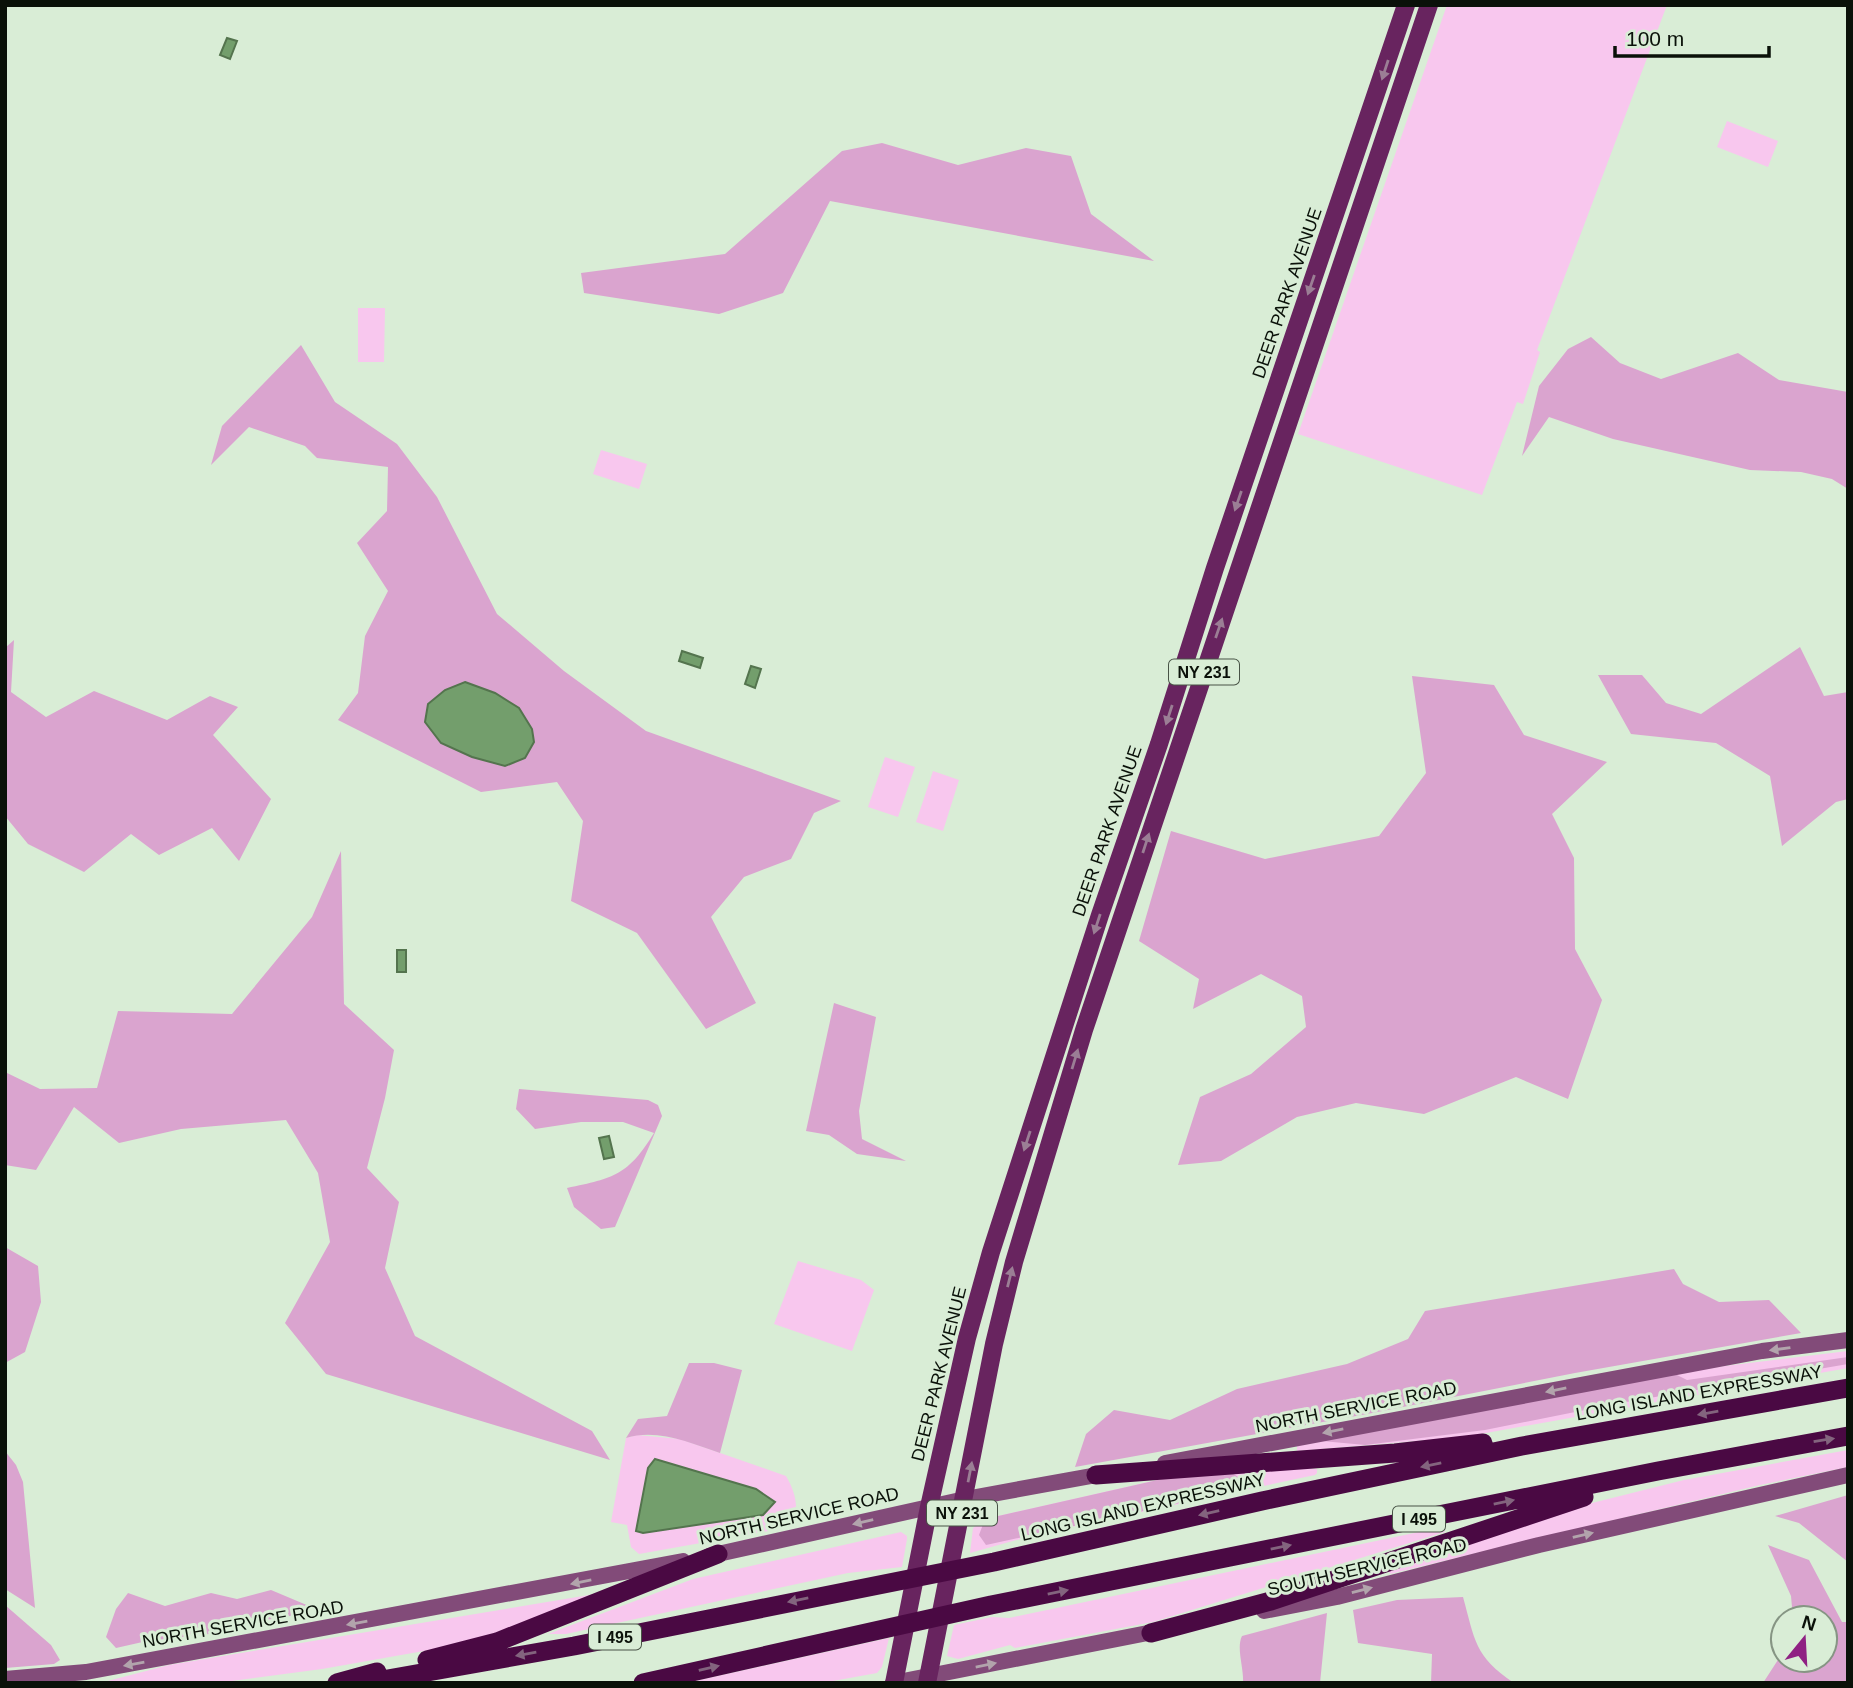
<svg xmlns="http://www.w3.org/2000/svg" width="1853" height="1688" font-family="Helvetica,sans-serif">
<style>
.green{fill:#f8c7ee}
.forest{fill:#daa4cf}
.water{fill:#739e6c;stroke:#54744e;stroke-width:2}
.lines{fill:none;stroke-linecap:round;stroke-linejoin:round}
.secondary{stroke:#824b79;stroke-width:16}
.primary{stroke:#68245f;stroke-width:18}
.highway{stroke:#4a0943;stroke-width:19}
.oneway{fill:#9b7e95}
.oneway2{fill:#b2a4ac}
.oneway3{fill:#83647e}
.labels{text-anchor:middle;dominant-baseline:central;stroke-width:6;stroke-linejoin:round;paint-order:stroke}
.shield{fill:#d9edd6;stroke:#485346;stroke-width:2}
.shield-label{font-size:16px;font-weight:bold;fill:#0a1109}
.street-label{font-size:18px;fill:#0a1109;stroke:#d9edd6}
</style>
<rect width="100%" height="100%" fill="#d9edd6"/>
<!-- green -->
<path class="green" d="M1447 5H1667L1537 350 1540 352 1523 404 1517 402 1482 495 1298 434Z
M1727 121 1778 141 1768 167 1717 147Z
M358 308H385L384 362H358Z
M601 450 647 464 639 489 593 474Z
M885 757 915 767 898 817 868 807Z
M933 771 959 780 943 831 916 822Z
M798 1261 861 1280 874 1290 852 1351 774 1324Z
M1848 1351V1368L1464 1437 1297 1451V1446L1667 1373Z
M637 1435 680 1439 786 1476C796 1493 800 1510 791 1527L639 1554 631 1547 627 1525 611 1522 626 1438Z
M1848 1450V1467L1760 1485 1390 1574 1388 1569 1560 1511 1684 1480Z
M1309 1468 1317 1469V1473L1315 1475 1038 1534 970 1553 973 1528 985 1519 1162 1479Z
M1438 1528H1443L1445 1532 1153 1622 1015 1648 1010 1645 958 1659 947 1656 954 1625 992 1617 1009 1618Z
M901 1532 907 1536V1539L902 1567 848 1573 566 1634H548L693 1579Z
M619 1590 469 1643 322 1669 217 1683H100L169 1665Z
M889 1638 882 1667 877 1673 822 1683H686Z"/>
<!-- forest -->
<path class="forest" d="M882 143 958 165 1026 148 1071 156 1091 214 1154 261 830 201 783 293 719 314 584 293 581 273 725 254 842 151Z
M1591 337 1620 363 1661 379 1738 353 1779 380 1848 392V489L1832 479 1801 472 1750 470 1613 439 1549 417 1522 456 1539 386 1568 349Z
M301 345 335 402 397 444 437 497 497 614 564 671 646 731 841 801 814 813 791 859 744 877 711 917 756 1003 706 1029 637 933 571 901 583 821 557 782 481 792 338 720 358 693 365 636 388 591 357 543 387 511 388 467 317 458 305 446 249 427 211 465 222 426Z
M14 640 11 692 46 717 94 691 167 720 210 696 238 707 213 735 271 799 239 861 212 828 159 855 131 834 84 872 28 844 5 816V648Z
M1800 647 1824 696 1848 692V799L1836 802 1782 846 1770 776 1716 743 1631 734 1598 675H1642L1666 703 1701 714Z
M1412 676 1494 685 1524 735 1607 762 1552 814 1574 858 1575 949 1602 1000 1568 1099 1516 1077 1424 1114 1356 1103 1297 1117 1221 1161 1178 1165 1200 1097 1251 1074 1306 1027 1302 996 1261 974 1193 1009 1199 979 1139 941 1171 831 1265 859 1379 836 1426 773Z
M341 851 344 1004 394 1050 385 1098 367 1168 399 1202 385 1268 415 1336 592 1431 610 1460 326 1374 285 1323 330 1242 318 1173 286 1120 181 1129 119 1143 74 1107 36 1170 5 1165V1072L40 1089 97 1088 118 1011 232 1014 312 917Z
M834 1003 876 1017 859 1111 862 1139 906 1161 857 1154 829 1135 806 1131Z
M519 1089 648 1100 658 1105 662 1116 615 1227 601 1229 574 1207 567 1188C615 1178 628 1175 654 1133L623 1122H581L535 1129 516 1109Z
M5 1247 38 1266 41 1302 25 1352 5 1363Z
M1674 1269 1683 1284 1719 1302 1769 1300 1801 1333 1575 1373 1367 1414 1075 1467 1086 1434 1114 1410 1170 1420 1237 1389 1347 1364 1408 1339 1425 1311Z
M1848 1357V1364L1620 1403 1485 1430 1365 1445 1322 1441 1671 1372 1687 1380Z
M689 1363H714L742 1370 720 1453C691 1443 657 1428 626 1438L638 1419 667 1416Z
M5 1451 16 1465 23 1482 35 1608 5 1589Z
M1232 1473 1248 1483 1176 1504 986 1545 979 1535 985 1519 1162 1479Z
M1848 1495V1562L1799 1523 1775 1516Z
M1768 1545 1809 1560 1842 1622H1848V1683H1763L1783 1652V1660H1825V1618H1793L1791 1596Z
M271 1590 309 1606 306 1610 287 1617 264 1620 227 1632 147 1641 116 1648 106 1637 116 1609 128 1593 165 1606 211 1593 237 1599Z
M1463 1597C1475 1640 1474 1656 1514 1683H1431L1432 1654 1358 1643 1353 1610 1397 1600Z
M5 1605 51 1645 60 1660 54 1664 5 1668Z
M1327 1613 1320 1683H1243C1244 1668 1236 1648 1242 1636Z"/>
<!-- water -->
<path class="water" d="M227 38 237 41 230 59 220 55Z
M682 651 703 658 700 668 679 661Z
M751 666 761 669 755 688 745 684Z
M465 682 495 693 519 708 532 729 534 742 525 758 505 766 472 757 441 743 425 722 428 704 445 690Z
M397 950H406V972H397Z
M609 1136 614 1157 604 1159 599 1138Z
M655 1459 756 1489 775 1502 763 1515 643 1533 636 1531 648 1468Z"/>
<g class="lines">
<!-- secondary -->
<path class="secondary" d="M1165 1463 1762 1351 1848 1340
M709 1556 965 1499 1108 1473
M1264 1611 1337 1597 1539 1545 1848 1475
M5 1679 86 1672 683 1561
M893 1683 1163 1630"/>
<!-- primary -->
<path class="primary" d="M894 1683 929 1507 967 1338 991 1252 1100 915 1159 744 1215 568 1406 5
M927 1683 994 1344 1014 1262 1084 1030 1429 5"/>
<!-- highway -->
<path class="highway" d="M1096 1475 1395 1453 1483 1443
M1151 1633 1271 1601 1584 1497
M427 1660 497 1642 718 1554
M337 1683 377 1672
M365 1683 574 1646 994 1562 1262 1501 1522 1446 1848 1388
M643 1683 991 1605 1658 1471 1848 1436"/>
</g>
<!-- one-way arrows -->
<defs><path id="oneway-solid" d="M-6-.8H1V-3.2L6.5 0L1 3.2V.8H-6Z" transform="scale(1.75)"/></defs>
<g class="oneway">
<use href="#oneway-solid" transform="translate(1385 70) rotate(108)"/>
<use href="#oneway-solid" transform="translate(1311 285) rotate(109)"/>
<use href="#oneway-solid" transform="translate(1238 501) rotate(109)"/>
<use href="#oneway-solid" transform="translate(1219 628) rotate(-71)"/>
<use href="#oneway-solid" transform="translate(1169 715) rotate(108)"/>
<use href="#oneway-solid" transform="translate(1146 843) rotate(-72)"/>
<use href="#oneway-solid" transform="translate(1097 924) rotate(108)"/>
<use href="#oneway-solid" transform="translate(1075 1059) rotate(-73)"/>
<use href="#oneway-solid" transform="translate(1027 1141) rotate(108)"/>
<use href="#oneway-solid" transform="translate(1010 1277) rotate(-76)"/>
<use href="#oneway-solid" transform="translate(970 1472) rotate(-79)"/>
</g>
<g class="oneway2">
<use href="#oneway-solid" transform="translate(1780 1349) rotate(172)"/>
<use href="#oneway-solid" transform="translate(1556 1390) rotate(169)"/>
<use href="#oneway-solid" transform="translate(1333 1431) rotate(169)"/>
<use href="#oneway-solid" transform="translate(863 1522) rotate(167)"/>
<use href="#oneway-solid" transform="translate(1583 1535) rotate(-13)"/>
<use href="#oneway-solid" transform="translate(581 1582) rotate(169)"/>
<use href="#oneway-solid" transform="translate(1362 1590) rotate(-14)"/>
<use href="#oneway-solid" transform="translate(357 1623) rotate(170)"/>
<use href="#oneway-solid" transform="translate(134 1664) rotate(170)"/>
<use href="#oneway-solid" transform="translate(986 1665) rotate(-11)"/>
</g>
<g class="oneway3">
<use href="#oneway-solid" transform="translate(1708 1413) rotate(170)"/>
<use href="#oneway-solid" transform="translate(1824 1440) rotate(-9)"/>
<use href="#oneway-solid" transform="translate(1431 1465) rotate(168)"/>
<use href="#oneway-solid" transform="translate(1504 1502) rotate(-11)"/>
<use href="#oneway-solid" transform="translate(1209 1513) rotate(167)"/>
<use href="#oneway-solid" transform="translate(1281 1547) rotate(-11)"/>
<use href="#oneway-solid" transform="translate(1058 1592) rotate(-11)"/>
<use href="#oneway-solid" transform="translate(798 1600) rotate(169)"/>
<use href="#oneway-solid" transform="translate(526 1654) rotate(170)"/>
<use href="#oneway-solid" transform="translate(709 1668) rotate(-13)"/>
</g>
<g class="labels">
<!-- shield labels -->
<g class="shield">
<rect x="1169" y="659.5" width="70" height="25" rx="5"/>
<rect x="927" y="1500.5" width="70" height="25" rx="5"/>
<rect x="1393" y="1506.5" width="52" height="25" rx="5"/>
<rect x="589" y="1624.5" width="52" height="25" rx="5"/>
</g>
<g class="shield-label">
<text x="1204" y="672">NY 231</text>
<text x="962" y="1513">NY 231</text>
<text x="1419" y="1519">I 495</text>
<text x="615" y="1637">I 495</text>
</g>
<!-- street labels -->
<g class="street-label">
<text transform="translate(1287 293) rotate(-71)">DEER PARK AVENUE</text>
<text transform="translate(1107 831) rotate(-71)">DEER PARK AVENUE</text>
<text transform="translate(939 1374) rotate(-76)">DEER PARK AVENUE</text>
<text transform="translate(1699 1393) rotate(-10)">LONG ISLAND EXPRESSWAY</text>
<text transform="translate(1356 1407) rotate(-11)">NORTH SERVICE ROAD</text>
<text transform="translate(1143 1507) rotate(-13)">LONG ISLAND EXPRESSWAY</text>
<text transform="translate(799 1516) rotate(-13)">NORTH SERVICE ROAD</text>
<text transform="translate(1367 1567) rotate(-13)">SOUTH SERVICE ROAD</text>
<text transform="translate(243 1624) rotate(-10)">NORTH SERVICE ROAD</text>
</g>
</g>
<!-- border -->
<rect width="1853" height="1688" fill="none" stroke="#0a1109" stroke-width="14"/>
<!-- north arrow -->
<g transform="translate(1804 1639) rotate(18)"><circle r="33" fill="#d9edd6" stroke="#869584" stroke-width="2"/>
<path d="M0-5L12 26L0 18L-12 26Z" fill="#8f2183"/>
<text y="-10" font-size="19" font-weight="bold" text-anchor="middle" fill="#0a1109">N</text>
</g>
<!-- scale -->
<path d="M1615 46v10h154v-10" fill="none" stroke="#0a1109" stroke-width="3.5"/>
<text x="1626" y="46" font-size="21" fill="#0a1109" stroke="#d9edd6" stroke-width="5" paint-order="stroke">100 m</text>
</svg>
